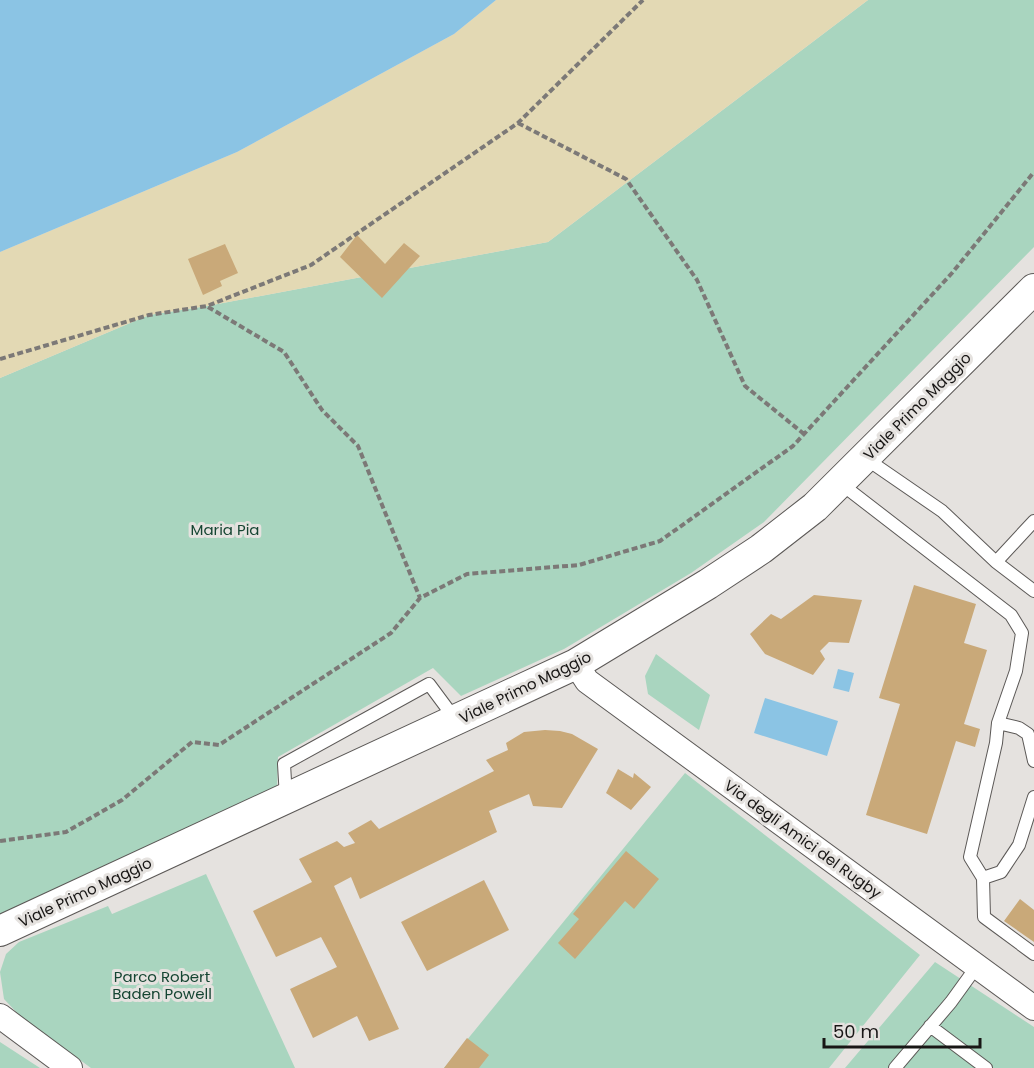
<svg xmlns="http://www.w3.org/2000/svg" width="1034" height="1068" font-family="Poppins,sans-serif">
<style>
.green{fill:#a9d5bf}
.sand{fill:#e3d9b4}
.water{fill:#8bc4e4}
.building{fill:#c9a979}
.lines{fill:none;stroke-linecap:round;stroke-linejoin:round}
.service-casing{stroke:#5c5957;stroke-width:14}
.minor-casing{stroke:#5c5957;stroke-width:26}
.tertiary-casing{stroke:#5c5957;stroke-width:32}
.path{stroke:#7c7977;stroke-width:4;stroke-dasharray:6 3;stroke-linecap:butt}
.service{stroke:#fff;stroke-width:12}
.minor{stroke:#fff;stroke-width:24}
.tertiary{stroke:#fff;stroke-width:30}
.labels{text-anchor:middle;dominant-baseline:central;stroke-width:6;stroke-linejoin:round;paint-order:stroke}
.street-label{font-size:15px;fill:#181615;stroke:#e5e2df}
.park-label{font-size:15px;fill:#154532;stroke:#e5e2df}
</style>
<rect width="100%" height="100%" fill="#e5e2df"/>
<!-- green -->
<path class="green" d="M868 0H1034V247L764 522 691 573 564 649 461 696 433 668 278 757 277 788 0 915V378L149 315 207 306 548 242Z
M656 654 710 695 699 730 648 694 645 676Z
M685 773 920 955 829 1068H444Z
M206 874 295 1068H91L21 1017 4 999 0 972 6 954 19 942 108 906 112 914Z
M935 962 1034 1027V1068H845Z
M0 1042 40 1068H0Z"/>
<!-- sand -->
<path class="sand" d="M496 0H868L548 242 207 306 149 315 0 378V252L237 152 454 34Z"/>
<!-- water -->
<path class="water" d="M0 0H496L454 34 237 152 0 252Z
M838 669 854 673 849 692 833 688Z
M765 698 838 721 827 756 754 733Z"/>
<!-- building -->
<path class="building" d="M357 235 385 264 404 243 420 256 382 298 340 257Z
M225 244 238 273 220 281 222 286 203 295 188 259Z
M914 585 976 604 964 643 987 650 964 724 980 729 975 747 956 741 927 834 866 815 900 704 879 698Z
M814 595 862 600 849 643 829 642 820 651 825 659 813 675 765 654 750 634 771 614 781 619Z
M545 730 560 731 572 734 598 749 562 808 533 806 529 794 489 811 497 832 360 899 351 877 334 886 399 1029 369 1041 357 1016 313 1038 290 989 337 967 321 937 276 957 253 911 312 882 299 859 337 841 344 847 355 843 348 833 371 820 379 829 494 771 486 760 508 750 506 743 524 732Z
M618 769 633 778 634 773 651 787 631 810 606 793Z
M626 851 659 879 634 909 625 901 575 959 558 943 579 919 573 914Z
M484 880 509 930 427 971 401 922Z
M1020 899 1034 910V942L1004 921Z
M467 1038 489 1055 479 1068H444Z"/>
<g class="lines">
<defs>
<path id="service" d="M865 458 942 511 996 562 1034 521
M840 483 1011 615 1022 633 1016 671 998 723 996 743 970 857 983 878 1001 872 1019 845 1034 797
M996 562 1034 591
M998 723 1019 728 1028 734 1034 761
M286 798 284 764 429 684 455 719
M983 878 984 917 1034 954
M930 1026 986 1068
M895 1068 951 1002 977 966"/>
<path id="minor" d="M576 664 587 681 1034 1008
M0 1016 70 1068"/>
<path id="tertiary" d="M0 931 576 664 708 584 761 549 815 507 1034 289"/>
</defs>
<!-- service casing -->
<use href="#service" class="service-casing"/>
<!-- minor casing -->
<use href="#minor" class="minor-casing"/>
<!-- tertiary casing -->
<use href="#tertiary" class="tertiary-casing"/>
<!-- path -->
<path class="path" d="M518 123 626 179 697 280 745 386 804 434
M208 307 284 352 322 410 358 446 420 598
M0 359 149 315 207 306 311 265 518 123 643 0
M0 841 66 832 122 800 192 742 219 745 391 633 420 598 467 574 579 565 660 541 793 446 952 273 1034 172"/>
<!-- service -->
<use href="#service" class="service"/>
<!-- minor -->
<use href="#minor" class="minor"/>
<!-- tertiary -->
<use href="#tertiary" class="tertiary"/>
</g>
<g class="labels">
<!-- street labels -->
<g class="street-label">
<text transform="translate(917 406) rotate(-45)">Viale Primo Maggio</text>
<text transform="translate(525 687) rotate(-26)">Viale Primo Maggio</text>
<text transform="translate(803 839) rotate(36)">Via degli Amici del Rugby</text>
<text transform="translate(85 892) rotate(-25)">Viale Primo Maggio</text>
</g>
<!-- park labels -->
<g class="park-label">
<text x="225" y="529">Maria Pia</text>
<text x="162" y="976">Parco Robert<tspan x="162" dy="17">Baden Powell</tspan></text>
</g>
</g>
<!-- scale -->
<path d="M824 1038v9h156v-9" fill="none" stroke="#181615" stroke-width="3"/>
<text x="833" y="1038" font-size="18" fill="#181615" stroke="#e5e2df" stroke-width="4.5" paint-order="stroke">50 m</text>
</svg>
